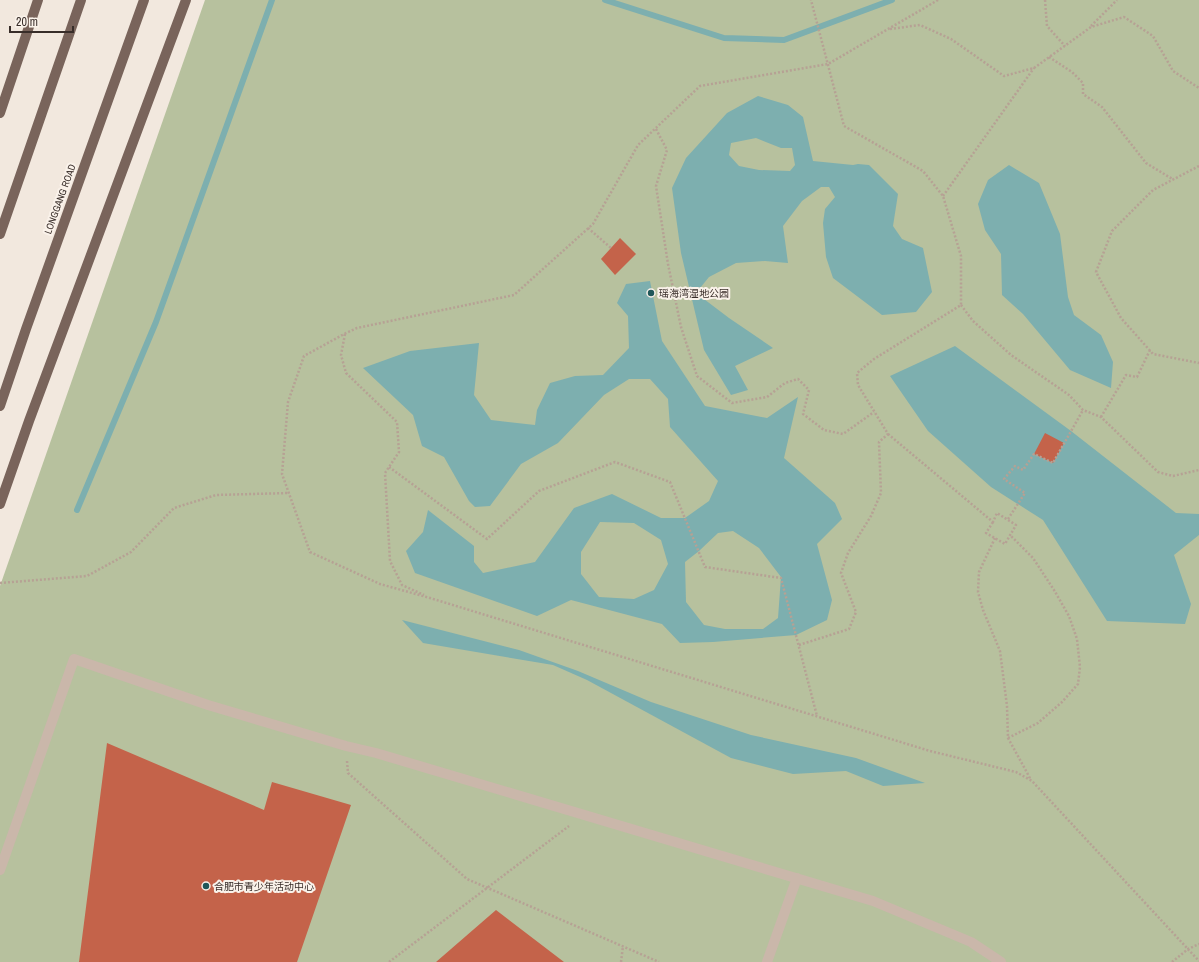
<svg xmlns="http://www.w3.org/2000/svg" width="1199" height="962" font-family="'Archivo Narrow','Noto Sans SC',sans-serif">
<style>
.green{fill:#b7c19e}
.water{fill:#7dafaf;fill-rule:evenodd}
.lines{fill:none;stroke-linecap:round;stroke-linejoin:round}
.stream{stroke:#7dafaf;stroke-width:6}
.building{fill:#c4634a}
.path{stroke:#b6a194;stroke-width:2.5;stroke-dasharray:2 2;stroke-linecap:butt}
.service{stroke:#cab7aa;stroke-width:10}
.primary{stroke:#79645b;stroke-width:10}
.poi-dot{fill:#1f5759;stroke:#faf2ea;stroke-width:1.5}
.labels{text-anchor:middle;dominant-baseline:central;stroke-width:4;stroke-linejoin:round;paint-order:stroke}
.street-label{font-size:10px;fill:#382d29;stroke:#faf2ea}
.poi-label{font-size:10px;fill:#382d29;stroke:#faf2ea;text-anchor:start}
</style>
<rect width="100%" height="100%" fill="#f2e8de"/>
<!-- green -->
<path class="green" d="M205 0H1199V962H0V586Z"/>
<!-- water -->
<path class="water" d="M758 96 788 105 803 117 813 161 853 165 858 164 869 165 898 194 893 226 902 239 923 248 932 292 916 312 882 315 833 278 826 257 823 223 825 209 835 197 829 187H821L802 201 783 226 788 263 765 261 736 263 709 277 696 293 729 318 773 348 735 366 748 390 731 395 704 350 681 253 672 188 686 158 727 113ZM756 138 781 148H792L795 165 790 171 759 170 739 166 729 155 731 143Z
M1009 165 1039 183 1060 234 1068 297 1074 315 1101 335 1113 362 1111 388 1070 370 1023 314 1002 295 1001 254 985 230 978 204 988 180Z
M650 281 662 341 705 406 767 418 798 397 784 458 835 503 842 519 817 544 832 600 827 620 796 635 713 642 680 643 662 624 571 600 537 616 415 573 406 551 423 532 428 510 474 546V562L483 573 535 562 574 508 612 494 661 518H685L709 501 718 481 670 427 668 399 650 379H629L604 395 558 443 521 464 490 506 475 507 469 501 444 457 422 446 413 415 363 368 410 351 479 343 474 395 491 420 535 425 537 410 550 383 575 376 603 375 629 348 628 316 617 303 626 284ZM600 522 634 523 661 540 668 564 654 590 634 599 599 597 581 574V552ZM733 531 759 548 781 577 778 618 763 629H725L704 625 686 602 685 562 699 551 718 533Z
M955 346 1071 431 1176 513 1199 514V535L1174 555 1191 604 1185 624 1107 621 1043 520 991 487 928 431 890 376Z
M402 620 519 650 578 671 651 702 751 735 856 758 925 783 883 786 846 771 793 774 731 758 587 680 553 665 423 643Z"/>
<g class="lines">
<!-- stream -->
<path class="stream" d="M605 0 724 38 784 40 892 0
M77 510 156 322 272 0"/>
</g>
<!-- building -->
<path class="building" d="M620 238 636 254 615 275 601 259Z
M1045 433 1064 443 1053 463 1034 454Z
M107 743 264 810 272 782 351 805 297 962H79Z
M496 910 564 962H436Z"/>
<g class="lines">
<!-- path -->
<path class="path" d="M938 0 828 64 700 86 638 145 593 224 514 295 357 328 346 333 304 356 288 402 282 474 310 552 380 584 430 598 930 751 1016 772 1032 781 1199 961
M1045 0 1047 26 1065 46
M1091 26 1117 0
M890 29 920 25 951 39 1004 76 1034 68 1091 27 1124 17 1153 36 1173 71 1199 88
M1049 57 1072 72 1083 83V94L1102 107 1146 163 1174 180
M656 129 667 150 656 186 668 264 681 327 697 376 732 403 767 397 785 383 798 379 809 390 803 414 824 430 843 434 874 412
M1199 166 1153 190 1112 231 1096 272 1121 318 1153 354 1199 363
M943 196 1034 68
M588 228 611 248
M961 305 973 321 1011 355 1069 395 1083 410 1101 417 1158 472 1173 476 1199 470
M345 334 341 355 346 373 397 422 399 452 385 473 390 561 402 585 424 595
M1101 417 1126 375 1137 377 1150 350
M888 434 993 522 997 513 1016 525 1005 544 986 533 993 522
M389 467 487 539 539 491 615 462 670 482 705 567 781 578 817 716
M1008 519 1025 493 1004 479 1015 466 1023 470 1034 454 1053 463 1083 410
M995 538 979 572 978 592 983 610 1000 651 1007 706 1008 738 1031 780
M0 583 87 576 131 552 174 508 216 495 289 493
M799 645 849 629 856 612 841 573 848 553 871 516 881 493 879 442 888 434 858 385 857 373 874 359 961 305V256L943 196 923 171 844 126 811 0
M1008 738 1038 723 1062 702 1078 684 1080 667 1077 639 1069 616 1054 590 1033 558 1010 535
M347 761 348 773 467 879 659 962
M389 962 569 826
M621 962 623 946
M1172 962 1188 949 1199 944"/>
<!-- service -->
<path class="service" d="M0 870 74 659 208 705 346 746 376 753 873 901 971 942 1001 962
M767 962 797 878"/>
<!-- primary -->
<path class="primary" d="M0 113 38 0
M0 234 81 0
M0 406 26 329 144 0
M0 504 29 421 186 0"/>
</g>
<!-- markers -->
<g class="poi-dot">
<circle cx="651" cy="293" r="4"/>
<circle cx="206" cy="886" r="4"/>
</g>
<g class="labels">
<!-- street labels -->
<g class="street-label">
<text transform="translate(60 199) rotate(-70)">LONGGANG ROAD</text>
</g>
<!-- poi labels -->
<g class="poi-label">
<text x="659" y="293">瑶海湾湿地公园</text>
<text x="214" y="886">合肥市青少年活动中心</text>
</g>
</g>
<!-- scale -->
<path d="M10 26v6h63v-6" fill="none" stroke="#382d29" stroke-width="2"/>
<text x="16" y="26" font-size="12" fill="#382d29" stroke="#faf2ea" stroke-width="3" paint-order="stroke">20 m</text>
</svg>
